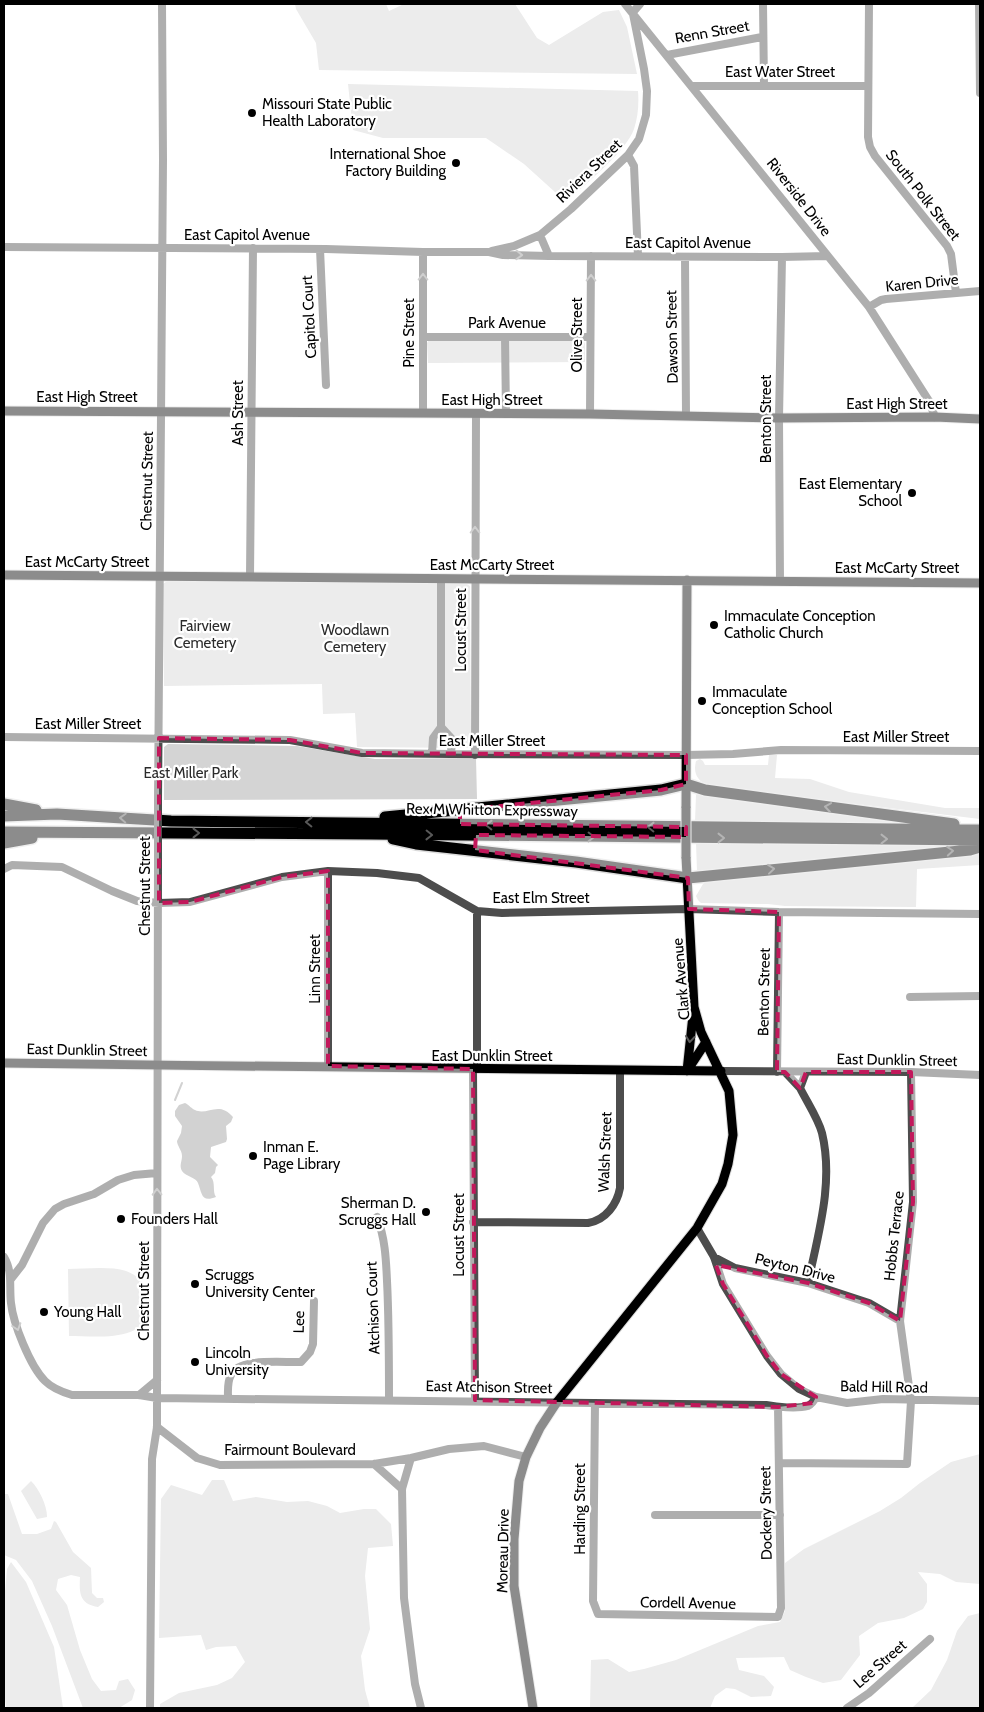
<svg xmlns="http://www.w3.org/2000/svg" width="984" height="1712" font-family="Cabin,sans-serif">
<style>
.green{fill:#d4d4d4}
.water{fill:#9b9b9b}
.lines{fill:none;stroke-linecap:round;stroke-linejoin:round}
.stream{stroke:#9b9b9b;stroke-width:2}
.major-casing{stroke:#dbdbdb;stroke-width:11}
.highway-casing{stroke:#dbdbdb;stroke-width:14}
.minor{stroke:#4d4d4d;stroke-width:8}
.major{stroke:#000;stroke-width:9}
.highway{stroke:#000;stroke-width:11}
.major-bridge-casing{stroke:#dbdbdb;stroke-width:11;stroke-linecap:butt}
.minor-bridge{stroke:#4d4d4d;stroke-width:8}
.major-bridge{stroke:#000;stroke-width:9}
.oneway{stroke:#949494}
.oneway2{stroke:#595959}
.marked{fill:none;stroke:#c2185b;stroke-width:4;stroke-dasharray:10 6;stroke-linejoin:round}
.poi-dot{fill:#000;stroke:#fff;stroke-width:2}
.labels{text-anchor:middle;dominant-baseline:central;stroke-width:4.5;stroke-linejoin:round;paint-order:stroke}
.street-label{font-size:15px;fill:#000;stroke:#fff}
.poi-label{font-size:15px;fill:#000;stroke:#fff;text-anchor:start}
.park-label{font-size:15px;fill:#2b2b2b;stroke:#fff}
</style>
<rect width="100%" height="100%" fill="#fff"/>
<!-- green -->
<path class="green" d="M295 4H386L389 11 404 4H515L537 38 549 45 603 12 619 10 627 27 637 74 319 70 316 43 296 9Z
M348 84 638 91C639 104 638 117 634 129 626 152 584 185 566 202L524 164 486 138H383L353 130Z
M429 340H582L585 343V362L428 363 427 343Z
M170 579C269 583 368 582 467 584L470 586 471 744 470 748 357 747 355 713 323 714 322 684 164 686 163 584Z
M168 744 297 746 375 759 476 758 477 799 164 800V747Z
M769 755H777L775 778 810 779 849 792 945 808H980V819L709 786C697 781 693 773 696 761L700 759 703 761 705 765H768Z
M700 793 922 825 695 822 696 795Z
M696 843 946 845 951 847 699 872 697 871Z
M980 852V865L917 869 916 907 785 906 768 904 701 903 698 900 696 896 703 884 709 879Z
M68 1269C85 1269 110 1266 126 1271 137 1275 146 1283 149 1295 151 1300 150 1305 149 1310 144 1343 94 1336 69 1336Z
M980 1454V1584L956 1582 940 1574 918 1572 927 1584V1602L923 1609 904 1618 878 1623 859 1636 860 1655 841 1680 823 1683 806 1677 790 1670 784 1657 736 1658 739 1670 764 1676 774 1687 771 1696 751 1697 735 1689 726 1688 715 1696 710 1708H590L591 1660 608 1659 629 1672 644 1669 676 1660 758 1626 780 1622 785 1611V1563L804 1549 880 1511 901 1498 920 1483 951 1462Z
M212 1480H224L233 1501 256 1497 287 1502 308 1501 327 1506 340 1513 364 1509H376L391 1524 393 1546 368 1548 365 1576 370 1629 361 1656 365 1690 370 1708H160V1704L179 1693 217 1685 232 1678 245 1662 236 1646 216 1647 206 1650 201 1635 159 1638 161 1499 171 1485 202 1495Z
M31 1481C39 1489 47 1505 47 1517L37 1519 21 1491Z
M4 1494H8L22 1534H37L51 1529 54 1521 56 1522 73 1552 91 1568 92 1593 97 1598H103L104 1602 98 1607C80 1604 79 1594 80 1577L71 1575 58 1579 56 1590 67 1605 80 1650 92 1679 101 1691 116 1690 119 1681 128 1679 135 1690 132 1700 119 1708H83L52 1626 32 1581 16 1560 4 1555Z
M11 1562 26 1582 54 1647 63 1708H6L4 1689V1603L7 1569Z
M980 1613V1708H912L931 1690 947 1660 957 1631 968 1616Z"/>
<!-- water -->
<path class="water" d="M185 1103C189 1105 192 1109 195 1110 207 1116 219 1100 233 1117L231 1122 226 1126 227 1139 226 1142 211 1147 210 1157 218 1165 216 1167 215 1173 211 1177C216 1183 212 1191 216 1197 201 1203 202 1193 198 1183 196 1177 186 1177 182 1171 179 1165 182 1162 182 1156 182 1150 177 1146 177 1141L181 1133 182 1126 175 1116V1111L179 1105Z"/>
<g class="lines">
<!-- stream -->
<path class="stream" d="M175 1100 182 1083"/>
<defs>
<path id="major" d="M4 411 590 414 779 418 935 417 980 419
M4 575 980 583
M686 808 687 580
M4 1063C243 1066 482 1070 721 1071
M687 1071 693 1015
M687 1071 706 1042
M533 1708 514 1586V1539L519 1481 526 1457 540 1428 557 1402 697 1228 722 1184 728 1164 733 1135 729 1091 701 1032 694 1007 686 857"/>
<path id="highway" d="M4 804 36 810
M4 816 57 814 171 821 980 830
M385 817 661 790 686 784 705 790 954 824
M4 832 370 834 980 840
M393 839 416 844 576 862 688 878 970 850 980 847
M4 843 32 838"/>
</defs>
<!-- major casing -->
<use href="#major" class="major-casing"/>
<!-- highway casing -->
<use href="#highway" class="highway-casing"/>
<!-- minor -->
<path class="minor" d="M625 4 869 307 929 401 935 417
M763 4 764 86
M869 4 868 137 870 147 875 156 947 246 951 254 956 293
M979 4 980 93
M633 12 640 4
M667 55 762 37
M692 86H868
M628 155 634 166 638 256
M540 235 549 256 782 257 827 256
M4 247 326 249 423 252H489L503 255 549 256
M320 249 326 385
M492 251 514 246 540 235 571 209 628 155 639 139 646 115 647 91 644 69 633 14
M423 252V413
M685 257 686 416
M869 307 881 300 886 299 980 291
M423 337H590
M505 337 506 414
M590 414 591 256
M250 577 253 248
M780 581 779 418 782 257
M441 727 452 739 451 754
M4 737 290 740 362 753 451 754 686 755 733 754 781 750 980 751
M432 754 433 738 441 727V579
M475 755 476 415
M158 800 163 160 162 4
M4 869 12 865 62 867 112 891 137 901 159 903 190 902 282 877 328 871 377 873 419 878 477 911 502 913 689 909 779 912 980 914
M328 871V1066
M477 911V1069
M910 997 980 996
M473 1069 475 1400
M721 1071 911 1072 980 1075
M777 1072 779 912
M785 1072 800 1088
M806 1072 800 1088C807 1102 818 1118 822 1133 834 1183 818 1234 808 1283
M377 1217C385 1238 386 1258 387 1281 389 1320 389 1360 389 1400
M473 1222 588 1223C606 1220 617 1204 620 1188V1071
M697 1228 714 1257 723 1284 767 1356 781 1374 799 1389 816 1397 847 1403 883 1399 980 1401
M4 1257C13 1272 9 1287 11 1303 13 1323 30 1366 45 1381 52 1388 62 1392 72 1395H139L157 1398 766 1405C777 1407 797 1409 808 1406 812 1404 814 1401 816 1397
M714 1257 735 1268 808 1283 869 1303 900 1321
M11 1279 22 1265 43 1223 55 1209 64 1204 94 1194 118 1180 134 1175 157 1173
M139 1395 157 1380
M228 1398C228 1391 227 1382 231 1375 239 1357 284 1363 301 1362L310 1352 313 1344 314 1301
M595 1403 593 1601 598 1614 778 1617 781 1608 778 1407
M157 1427 197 1458 220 1465 374 1464 411 1458 449 1449 484 1446 526 1457
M411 1458 402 1489 404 1598 415 1684 421 1708
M779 1463 907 1464 911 1401 900 1321 913 1202 911 1072
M374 1464 402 1489
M655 1515H780
M150 1708 152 1459 157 1427V1398L158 858
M847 1708 869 1693 930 1639"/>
<!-- major -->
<use href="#major" class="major"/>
<!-- highway -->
<use href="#highway" class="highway"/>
<defs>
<path id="major-bridge" d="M686 808V857"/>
</defs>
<!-- major-bridge casing -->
<use href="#major-bridge" class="major-bridge-casing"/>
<!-- minor-bridge -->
<path class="minor-bridge" d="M158 858V800"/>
<!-- major-bridge -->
<use href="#major-bridge" class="major-bridge"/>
</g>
<!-- one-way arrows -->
<defs><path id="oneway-chevron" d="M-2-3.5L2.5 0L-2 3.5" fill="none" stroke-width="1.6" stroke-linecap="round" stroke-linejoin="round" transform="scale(1.25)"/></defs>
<g class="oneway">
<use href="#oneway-chevron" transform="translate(519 255) rotate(2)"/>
<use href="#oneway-chevron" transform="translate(423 277) rotate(-90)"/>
<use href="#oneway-chevron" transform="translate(591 278) rotate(-90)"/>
<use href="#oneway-chevron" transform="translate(475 530) rotate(-90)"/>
<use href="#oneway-chevron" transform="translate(157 1192) rotate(-91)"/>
<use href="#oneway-chevron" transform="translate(17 1327) rotate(72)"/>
</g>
<g class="oneway2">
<use href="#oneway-chevron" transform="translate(828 807) rotate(-172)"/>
<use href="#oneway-chevron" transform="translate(123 818) rotate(-177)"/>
<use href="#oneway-chevron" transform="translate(309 822) rotate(-179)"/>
<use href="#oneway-chevron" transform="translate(489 825) rotate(-179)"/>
<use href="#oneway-chevron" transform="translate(651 827) rotate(-179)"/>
<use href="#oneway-chevron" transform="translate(196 833)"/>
<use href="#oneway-chevron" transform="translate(429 835) rotate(1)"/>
<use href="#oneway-chevron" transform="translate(591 837) rotate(1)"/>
<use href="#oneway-chevron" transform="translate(721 838)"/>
<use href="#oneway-chevron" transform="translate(884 839)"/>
<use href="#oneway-chevron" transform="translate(950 851) rotate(-4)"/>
<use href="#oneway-chevron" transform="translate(771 869) rotate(-6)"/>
<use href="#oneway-chevron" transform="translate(690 1039) rotate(96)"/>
</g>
<!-- marked area -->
<path d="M0 0H984V1712H0ZM159 738 290 740 362 753 686 755V784L661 790 460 810V824L686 827V837L476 835 475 850 688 878 689 909 779 912 777 1072H785L800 1088 806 1072H911L913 1202 900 1321 869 1303 808 1283 716 1265 723 1284 767 1356 781 1374 816 1397 813 1403 778 1407 475 1400 473 1069 328 1066V871L282 877 190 902 159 903Z" fill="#fff" fill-opacity=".55" fill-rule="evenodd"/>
<path class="marked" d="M159 738 290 740 362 753 686 755V784L661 790 460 810V824L686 827V837L476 835 475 850 688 878 689 909 779 912 777 1072H785L800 1088 806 1072H911L913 1202 900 1321 869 1303 808 1283 716 1265 723 1284 767 1356 781 1374 816 1397 813 1403 778 1407 475 1400 473 1069 328 1066V871L282 877 190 902 159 903Z"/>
<!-- markers -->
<g class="poi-dot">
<circle cx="252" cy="113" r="5"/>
<circle cx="456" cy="163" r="5"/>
<circle cx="912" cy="493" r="5"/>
<circle cx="714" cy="625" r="5"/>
<circle cx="702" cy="701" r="5"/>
<circle cx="253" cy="1156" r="5"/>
<circle cx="426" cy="1212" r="5"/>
<circle cx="121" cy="1219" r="5"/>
<circle cx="195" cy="1284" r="5"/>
<circle cx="44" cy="1312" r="5"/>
<circle cx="195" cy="1362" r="5"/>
</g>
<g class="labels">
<!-- street labels -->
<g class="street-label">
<text transform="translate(712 32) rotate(-10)">Renn Street</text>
<text x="780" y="72">East Water Street</text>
<text transform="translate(589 171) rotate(-44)">Riviera Street</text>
<text transform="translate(923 195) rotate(52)">South Polk Street</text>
<text transform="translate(799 197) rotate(52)">Riverside Drive</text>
<text x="247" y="235">East Capitol Avenue</text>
<text x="688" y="243">East Capitol Avenue</text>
<text transform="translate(922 283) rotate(-6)">Karen Drive</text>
<text transform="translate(309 317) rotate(-93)">Capitol Court</text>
<text x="507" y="323">Park Avenue</text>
<text transform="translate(409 333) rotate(-90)">Pine Street</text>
<text transform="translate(577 335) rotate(-90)">Olive Street</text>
<text transform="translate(672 337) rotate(-91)">Dawson Street</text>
<text x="87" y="397">East High Street</text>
<text x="492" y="400">East High Street</text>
<text x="897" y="404">East High Street</text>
<text transform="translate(238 413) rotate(-90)">Ash Street</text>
<text transform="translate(766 419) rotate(-90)">Benton Street</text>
<text transform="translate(147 481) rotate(-89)">Chestnut Street</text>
<text x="87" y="562">East McCarty Street</text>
<text x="492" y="565">East McCarty Street</text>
<text x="897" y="568">East McCarty Street</text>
<text transform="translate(461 630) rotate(-90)">Locust Street</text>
<text x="88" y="724">East Miller Street</text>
<text x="896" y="737">East Miller Street</text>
<text x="492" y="741">East Miller Street</text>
<text transform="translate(492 810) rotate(1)">Rex M Whitton Expressway</text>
<text transform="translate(145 886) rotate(-90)">Chestnut Street</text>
<text x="541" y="898">East Elm Street</text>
<text transform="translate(315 969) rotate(-90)">Linn Street</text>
<text transform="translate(681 979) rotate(-95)">Clark Avenue</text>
<text transform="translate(764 992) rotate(-89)">Benton Street</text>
<text transform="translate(87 1050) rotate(1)">East Dunklin Street</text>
<text x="492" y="1056">East Dunklin Street</text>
<text transform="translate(897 1060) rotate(1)">East Dunklin Street</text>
<text transform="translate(605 1152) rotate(-88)">Walsh Street</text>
<text transform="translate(459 1235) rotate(-90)">Locust Street</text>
<text transform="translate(894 1236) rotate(-84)">Hobbs Terrace</text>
<text transform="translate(795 1268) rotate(14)">Peyton Drive</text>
<text transform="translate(144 1291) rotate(-90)">Chestnut Street</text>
<text transform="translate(373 1308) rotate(-92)">Atchison Court</text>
<text transform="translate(299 1322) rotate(-89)">Lee</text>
<text transform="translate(489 1387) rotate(1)">East Atchison Street</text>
<text transform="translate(884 1387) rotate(1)">Bald Hill Road</text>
<text x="290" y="1450">Fairmount Boulevard</text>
<text transform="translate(580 1509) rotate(-90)">Harding Street</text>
<text transform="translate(766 1513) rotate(-91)">Dockery Street</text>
<text transform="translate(503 1551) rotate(-89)">Moreau Drive</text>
<text transform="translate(688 1603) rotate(1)">Cordell Avenue</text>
<text transform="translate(880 1664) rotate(-41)">Lee Street</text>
</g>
<!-- poi labels -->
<g class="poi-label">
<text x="262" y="104">Missouri State Public<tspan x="262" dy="17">Health Laboratory</tspan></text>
<text x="446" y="154" text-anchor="end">International Shoe<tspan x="446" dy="17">Factory Building</tspan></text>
<text x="902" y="484" text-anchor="end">East Elementary<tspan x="902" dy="17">School</tspan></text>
<text x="724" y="616">Immaculate Conception<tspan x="724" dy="17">Catholic Church</tspan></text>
<text x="712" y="692">Immaculate<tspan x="712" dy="17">Conception School</tspan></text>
<text x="263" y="1147">Inman E.<tspan x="263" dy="17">Page Library</tspan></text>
<text x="416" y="1203" text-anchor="end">Sherman D.<tspan x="416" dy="17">Scruggs Hall</tspan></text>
<text x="131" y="1219">Founders Hall</text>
<text x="205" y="1275">Scruggs<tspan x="205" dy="17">University Center</tspan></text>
<text x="54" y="1312">Young Hall</text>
<text x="205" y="1353">Lincoln<tspan x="205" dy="17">University</tspan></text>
</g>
<!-- park labels -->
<g class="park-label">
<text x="205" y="626">Fairview<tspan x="205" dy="17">Cemetery</tspan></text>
<text x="355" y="630">Woodlawn<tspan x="355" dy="17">Cemetery</tspan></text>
<text x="191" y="773">East Miller Park</text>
</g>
</g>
<!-- border -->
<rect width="984" height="1712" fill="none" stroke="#000000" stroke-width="10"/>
</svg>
